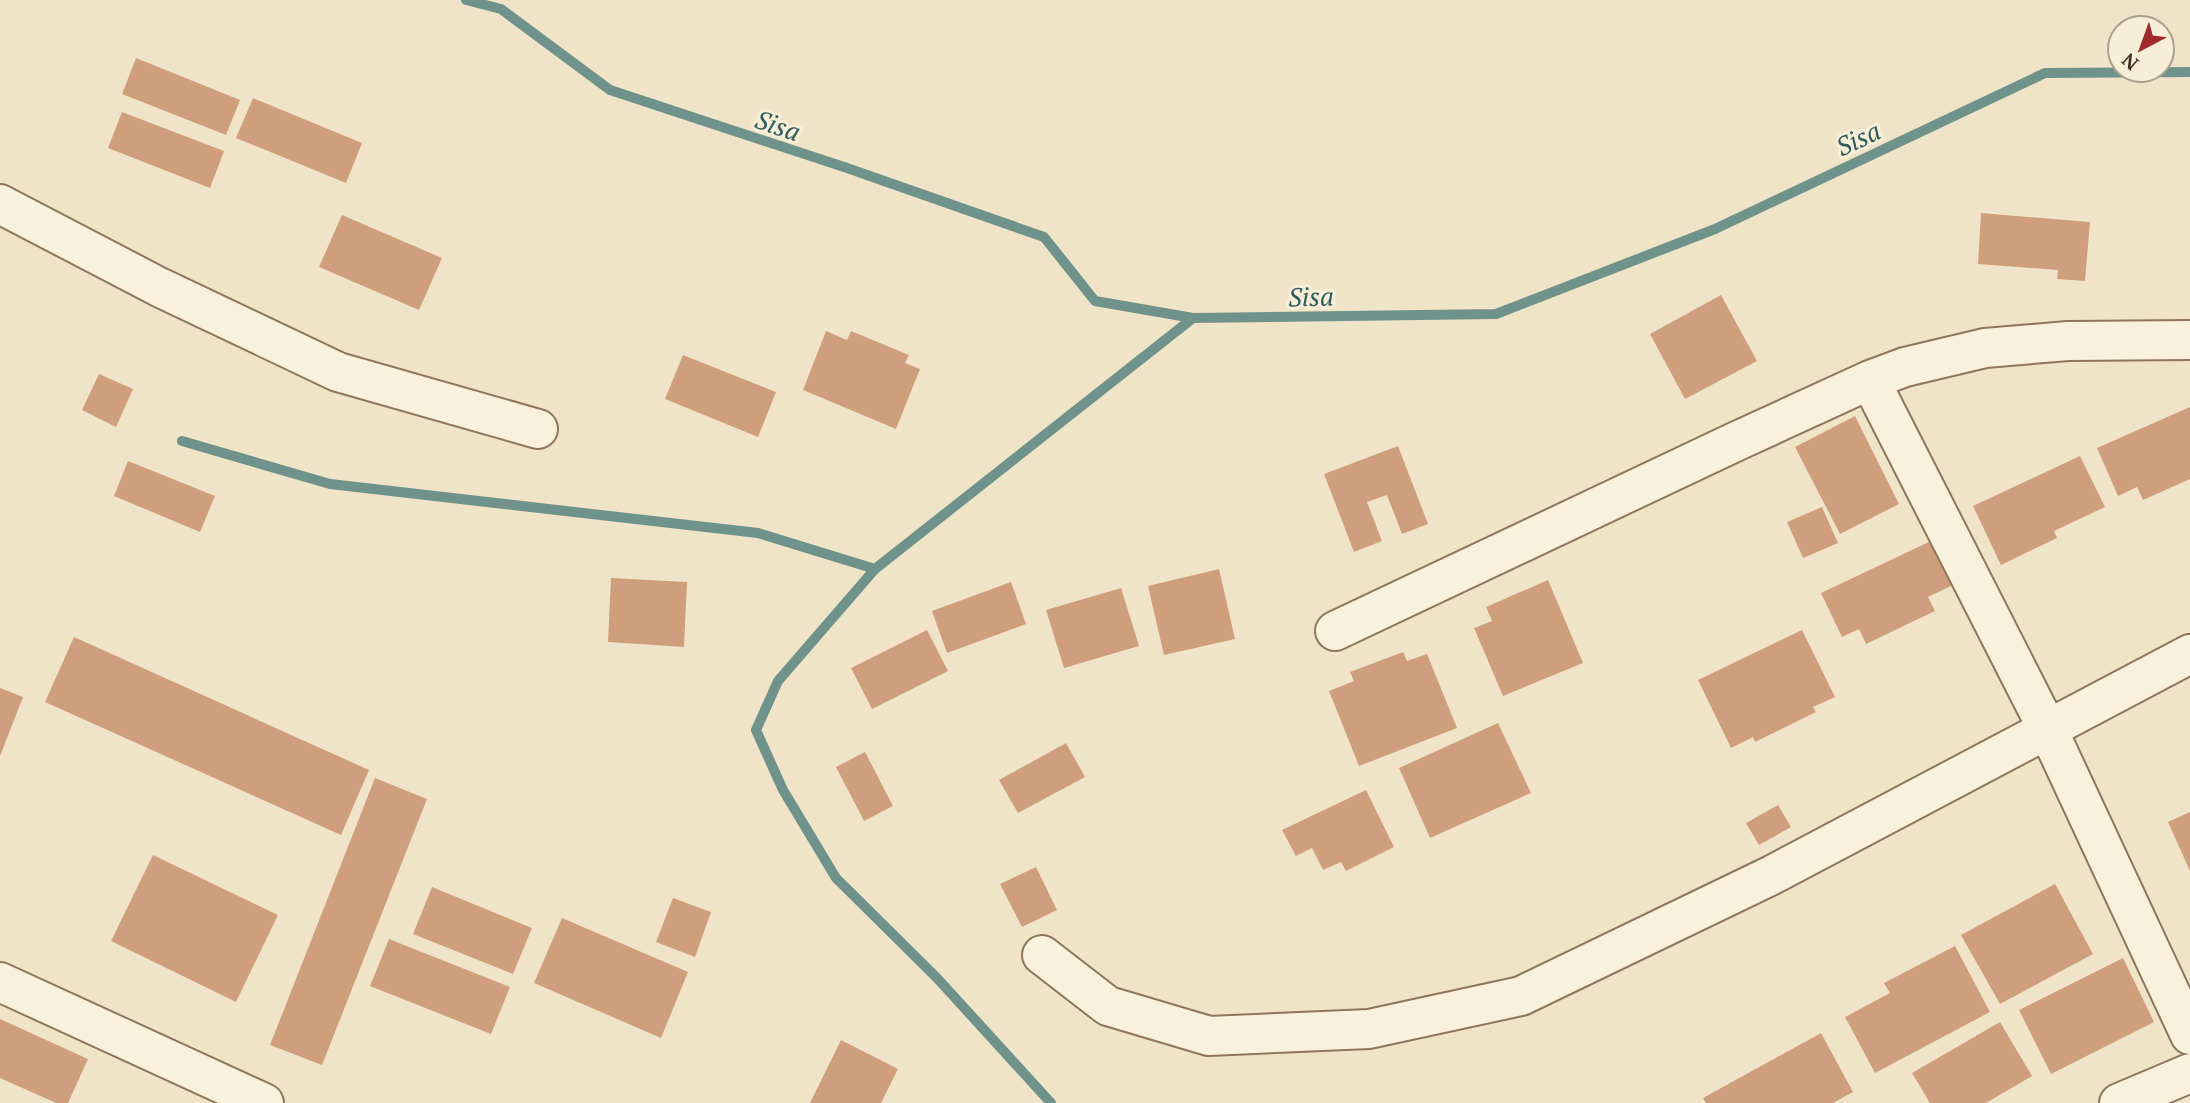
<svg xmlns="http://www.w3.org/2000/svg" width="2190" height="1103" font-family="'PT Serif',serif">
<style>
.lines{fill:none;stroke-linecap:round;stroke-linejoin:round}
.stream{stroke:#6f938a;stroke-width:10}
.building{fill:#cf9f7d}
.minor-casing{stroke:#8d765c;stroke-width:42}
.minor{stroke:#faf1dc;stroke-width:38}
.labels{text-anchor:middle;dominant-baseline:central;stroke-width:6;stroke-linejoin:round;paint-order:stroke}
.water-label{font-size:26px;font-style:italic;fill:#2f5d5a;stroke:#f7eed8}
</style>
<rect width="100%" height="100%" fill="#f0e4c8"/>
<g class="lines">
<!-- stream -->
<path class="stream" d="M466 0 501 9 610 90 847 168 1044 237 1095 301 1193 318 1496 314 1715 229 2045 73 2190 72
M182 441 330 484 758 533 875 569
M1051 1103 937 978 836 878 783 790 756 730 778 681 875 569 1193 318"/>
</g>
<!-- building -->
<path class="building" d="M136 58 240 100 226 135 122 94Z
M253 98 362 143 346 183 236 138Z
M122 112 224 151 210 188 108 148Z
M1981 213 2090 222 2085 281 2057 279 2058 270 1978 264Z
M342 215 442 258 419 310 319 267Z
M1721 295 1757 361 1685 399 1650 334Z
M826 331 847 340 851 331 909 355 905 363 920 369 896 429 803 390Z
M683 355 776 392 758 437 665 399Z
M99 374 133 389 116 427 82 410Z
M2190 407V479L2143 500 2137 487 2118 496 2097 448Z
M1855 416 1899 504 1840 534 1795 447Z
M1398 446 1428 524 1402 534 1387 495 1367 502 1382 541 1354 552 1324 474Z
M2080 456 2105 507 2054 531 2057 538 2001 565 1973 506Z
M128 461 215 496 200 532 114 496Z
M1822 507 1838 543 1803 558 1787 522Z
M1931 541 1953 585 1928 597 1935 611 1866 644 1859 629 1842 637 1821 593Z
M1219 569 1235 639 1164 655 1148 586Z
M611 578 687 582 684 647 608 642Z
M1548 580 1583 663 1503 696 1474 628 1492 621 1486 607Z
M1011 582 1026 624 947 653 932 611Z
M1121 588 1139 646 1064 668 1046 610Z
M927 630 948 671 872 709 851 668Z
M1802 630 1835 697 1813 707 1816 712 1755 742 1753 737 1731 748 1698 680Z
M74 637 369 770 341 835 45 702Z
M1403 652 1407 661 1427 654 1457 728 1359 766 1329 691 1354 681 1350 672Z
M0 688 23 697 0 756Z
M1498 723 1531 793 1430 838 1399 768Z
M1066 743 1085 777 1018 813 999 780Z
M865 752 893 806 864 821 836 767Z
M375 778 427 799 322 1065 270 1045Z
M1366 790 1394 847 1346 871 1341 862 1323 870 1312 848 1296 856 1282 830Z
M1778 805 1791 827 1759 845 1746 823Z
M2190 812V871L2168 822Z
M153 855 278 915 236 1002 111 941Z
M1036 867 1057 910 1022 927 1000 884Z
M2055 884 2093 954 2000 1004 1961 935Z
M432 887 532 928 513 974 413 934Z
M673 898 711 912 695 957 656 942Z
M562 918 688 972 661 1038 534 983Z
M389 939 510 987 491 1034 370 986Z
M1955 946 1990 1012 1875 1073 1845 1017 1890 993 1884 983Z
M2123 958 2154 1022 2051 1074 2019 1010Z
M0 1019 88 1059 68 1103H56L0 1078Z
M2000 1022 2032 1076 1986 1103H1930L1912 1073Z
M1821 1033 1853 1092 1833 1103H1706L1703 1098Z
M841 1040 898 1069 881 1103H810Z"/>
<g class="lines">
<defs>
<path id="minor" d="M0 204 159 287 338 372 538 429
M1870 380 2048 730 2190 1035
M1335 631 1737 441 1870 380 1905 367 1985 348 2068 341 2190 340
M1042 955 1108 1006 1209 1036 1369 1029 1521 996 1772 875 2190 654
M0 982 264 1103
M2119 1103 2190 1073"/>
</defs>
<!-- minor casing -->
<use href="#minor" class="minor-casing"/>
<!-- minor -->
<use href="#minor" class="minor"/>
</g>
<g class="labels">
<!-- water labels -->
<g class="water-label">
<text transform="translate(778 125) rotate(19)">Sisa</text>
<text transform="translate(1858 138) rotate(-25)">Sisa</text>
<text transform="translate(1311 296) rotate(-1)">Sisa</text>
</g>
</g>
<!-- north arrow -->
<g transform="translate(2141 49) rotate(221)"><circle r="33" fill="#f7eed8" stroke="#ada18e" stroke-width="2"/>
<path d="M0-5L12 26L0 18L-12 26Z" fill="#9e2a2b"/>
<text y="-10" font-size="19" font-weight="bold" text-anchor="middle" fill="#3d2e20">N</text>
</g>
</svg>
